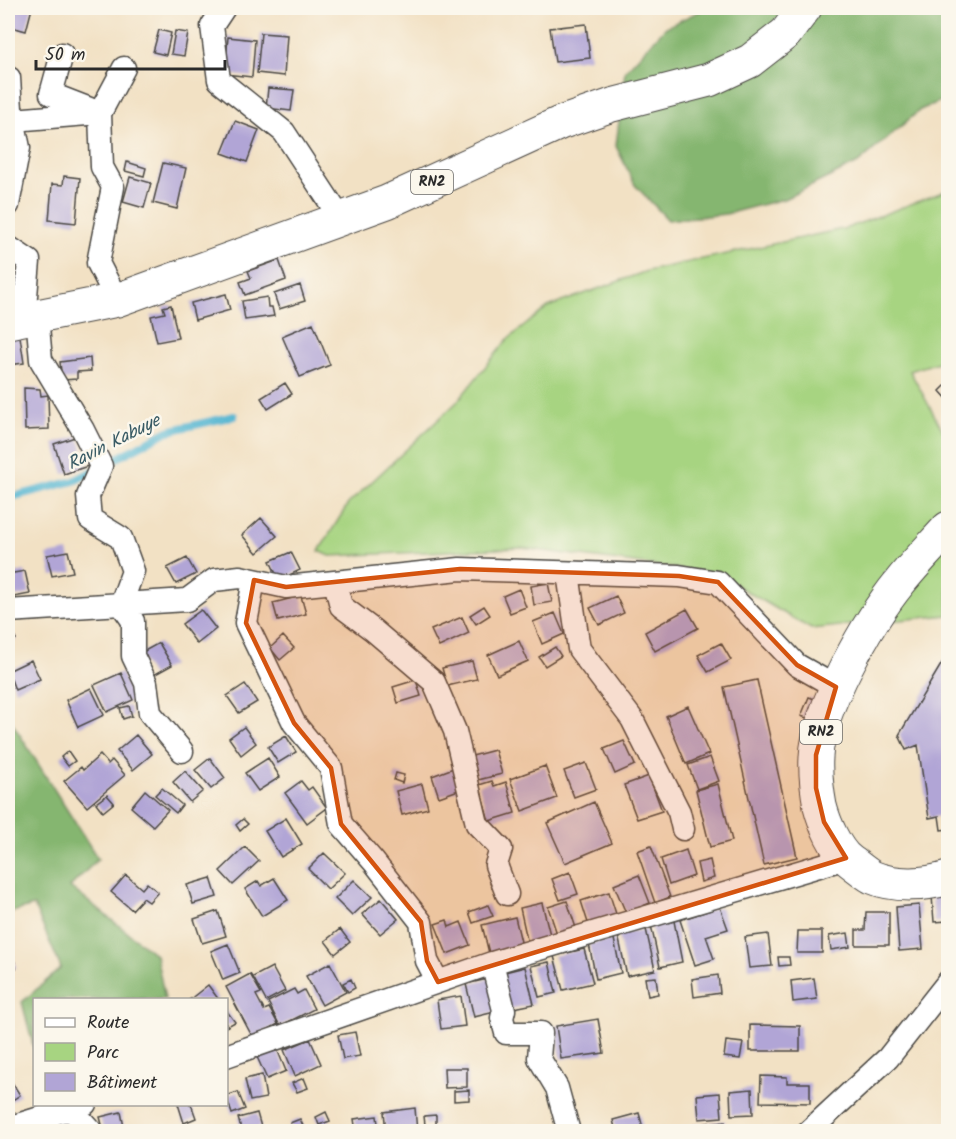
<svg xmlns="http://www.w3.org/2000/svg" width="956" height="1139" font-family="Kalam,sans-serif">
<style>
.green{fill:#a7d481;stroke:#698056;stroke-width:1.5}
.forest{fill:#85b66f;stroke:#58704d;stroke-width:1.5}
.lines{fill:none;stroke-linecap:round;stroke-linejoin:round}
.stream{stroke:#52b5d1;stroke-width:8}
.building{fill:#b1a5d6}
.minor-casing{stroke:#494642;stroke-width:25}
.trunk-casing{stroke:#494642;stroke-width:35}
.minor{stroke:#fff;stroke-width:22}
.trunk{stroke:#fff;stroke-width:33}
.marked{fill:#d5540f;fill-opacity:0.2;stroke:#d5540f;stroke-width:4.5;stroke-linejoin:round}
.labels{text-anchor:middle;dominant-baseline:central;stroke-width:5;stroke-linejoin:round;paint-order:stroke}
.shield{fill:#fbf7ec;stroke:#696865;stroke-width:1.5}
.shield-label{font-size:15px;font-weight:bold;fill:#2b2b2b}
.water-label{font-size:18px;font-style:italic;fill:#395b65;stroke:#fbf7ec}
</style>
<rect width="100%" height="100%" fill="#fbf7ec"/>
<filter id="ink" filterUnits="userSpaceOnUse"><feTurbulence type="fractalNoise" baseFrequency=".0167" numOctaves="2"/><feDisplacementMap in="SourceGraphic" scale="12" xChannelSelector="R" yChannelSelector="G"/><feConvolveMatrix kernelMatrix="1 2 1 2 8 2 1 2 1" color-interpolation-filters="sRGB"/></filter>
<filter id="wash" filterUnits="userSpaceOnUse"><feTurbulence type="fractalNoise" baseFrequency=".008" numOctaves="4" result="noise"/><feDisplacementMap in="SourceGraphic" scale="24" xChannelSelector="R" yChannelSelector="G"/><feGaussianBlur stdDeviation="1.35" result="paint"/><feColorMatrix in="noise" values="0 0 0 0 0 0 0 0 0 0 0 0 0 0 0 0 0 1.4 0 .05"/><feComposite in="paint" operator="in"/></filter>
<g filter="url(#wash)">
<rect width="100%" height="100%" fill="#f2e1c4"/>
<!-- green -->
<path class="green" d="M948 190V359L910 371 948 440V615L811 629 717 574 522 548 330 556 319 551 348 504 456 403 507 340 548 307 647 271 847 228Z"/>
<!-- forest -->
<path class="forest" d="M706 8H948V98L920 110 858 163 784 199 726 214 668 220 635 185 616 146 625 71 666 27Z
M8 716 98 859 70 887 156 955 165 999 34 1000V1049L22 1002 61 968 34 906 8 913Z"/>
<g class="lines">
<!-- stream -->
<path class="stream" d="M102 466 168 431 234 416
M8 498 74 481 91 472"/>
</g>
<g id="blocks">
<!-- building -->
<path class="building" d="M8 8H32L26 31 8 26Z
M586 24 590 58 555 62 550 28Z
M159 30 171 33 166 55 153 52Z
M175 31 188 33 184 56 171 54Z
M261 33 287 35 284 76 257 73Z
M228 37 255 40 252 77 225 74Z
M268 88 294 90 291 111 266 108Z
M235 121 259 130 247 162 222 153Z
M127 162 146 168 144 176 125 171Z
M163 163 186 168 177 209 153 203Z
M64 176 80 178 76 223 49 220 52 184 63 185Z
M130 177 151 183 144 208 123 202Z
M279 260 286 280 245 295 240 282 251 278 248 271Z
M300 285 305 301 279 309 274 294Z
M226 294 230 310 195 320 191 303Z
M267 297 268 307H272L274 316 245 320 242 301Z
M171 305 178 338 157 342 151 316 165 313 163 307Z
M313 323 330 365 300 377 282 336Z
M19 330 24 363 8 365V332Z
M90 358 91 371 77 372V379L62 380 60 362Z
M285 383 292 394 268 409 261 398Z
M948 383V400L940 391Z
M24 388 40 389 41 396 48 395 49 429 25 430Z
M78 436 88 466 64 474 54 444Z
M261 518 277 536 257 553 242 535Z
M68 551 73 572 52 576 47 555Z
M291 552 300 570 279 580 270 561Z
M187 558 196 574 176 584 167 568Z
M25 571 30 594 8 598V574Z
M548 583 552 602 534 605 531 586Z
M519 589 526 607 510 613 503 596Z
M301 596 306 614 278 621 273 603Z
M616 596 624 613 599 625 590 608Z
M484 606 490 615 476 624 470 615Z
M687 609 698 628 655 651 645 632Z
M201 610 216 629 197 644 182 624Z
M555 613 564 634 542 644 533 622Z
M462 617 469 633 439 647 431 630Z
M8 626 16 639 8 645Z
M283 636 294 648 280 660 270 648Z
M519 641 528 661 497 675 488 655Z
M159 643 172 665 152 676 139 654Z
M721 643 731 660 708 672 698 655Z
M555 647 561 656 545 666 539 657Z
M948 653V716L944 723 948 755V829L941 830 939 816 929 818 918 745 906 750 899 735Z
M31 660 40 679 15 690 8 671Z
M472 661 477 679 447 686 442 668Z
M121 673 133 700 107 712 94 685Z
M416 680 421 696 398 703 393 687Z
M757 680 797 857 764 865 724 687Z
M245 684 257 702 239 713 227 696Z
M91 688 104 715 78 727 66 700Z
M809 697 820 701 812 720 801 716Z
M129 706 132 716 123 719 120 708Z
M688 706 709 754 686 764 666 716Z
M244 727 256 743 241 755 229 738Z
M136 735 152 754 133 770 117 751Z
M286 736 296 752 278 763 268 747Z
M624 741 635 765 615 774 604 749Z
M495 750 502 774 478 780 472 756Z
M68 751 75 761 68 766 61 757Z
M100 755 108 764 112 760 125 775 87 807 64 781 81 767 83 770Z
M710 757 719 781 697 789 688 765Z
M210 758 225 778 211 789 195 770Z
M268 758 280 777 258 791 245 773Z
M586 763 596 789 574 797 564 771Z
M545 766 557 798 522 811 510 779Z
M456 767 464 788 439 797 432 776Z
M185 771 203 791 190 802 173 782Z
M396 773 404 775 402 783 394 780Z
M649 776 662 811 637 819 624 785Z
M301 781 308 790 312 787 327 808 307 823 285 793Z
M492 781 494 786 506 782 515 813 489 821 479 785Z
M422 784 428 808 402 815 396 791Z
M718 784 732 841 710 847 696 790Z
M162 788 182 805 176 813 155 795Z
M145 790 168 810 153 826 131 807Z
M107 795 114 803 103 812 96 803Z
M594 802 612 843 565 863 547 823Z
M286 818 302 844 281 857 265 831Z
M243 819 248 824 240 831 236 825Z
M651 846 670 897 655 903 637 851Z
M245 847 259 861 233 885 220 871Z
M686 850 694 876 669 885 661 859Z
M324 853 345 873 328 889 308 869Z
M710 860 714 878 701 882 697 863Z
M570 872 578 894 560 900 552 879Z
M126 875 142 889 147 883 158 892 149 902 143 898 132 910 111 892Z
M639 875 650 903 626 913 614 885Z
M211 878 217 897 193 904 187 885Z
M274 878 288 900 262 916 245 889 258 881 261 886Z
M354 880 372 897 352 916 335 899Z
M609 892 617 917 589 926 581 901Z
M948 895V921L934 922 932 896Z
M381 899 398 919 380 934 362 914Z
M567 901 576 928 557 934 548 907Z
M542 903 551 939 528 944 520 908Z
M488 905 493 916 473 923 469 912Z
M919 905 923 949 899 951 896 907Z
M720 907 728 929 706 936 714 959 695 965 680 920Z
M218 911 226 936 202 943 194 919Z
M866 912H889V945H856V930H865Z
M515 917 522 946 489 953 482 925Z
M447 920 449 927 461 922 470 945 447 954 435 924Z
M674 921 682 962 660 967 651 925Z
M340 929 350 942 335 954 325 941Z
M646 929 655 970 627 976 618 935Z
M798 931H822V953H797Z
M848 933 850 947 831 950 829 936Z
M768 934 772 966 749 968 745 937Z
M614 939 621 973 596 979 589 944Z
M228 944 240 973 223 980 211 951Z
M11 947 16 968 8 969V948Z
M584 949 593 983 563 990 554 956Z
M778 957H789L790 965 779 966Z
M549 962 556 993 539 997 531 966Z
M330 963 346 992 322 1005 306 976Z
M272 967 285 991 266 1001 253 977Z
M525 967 534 1004 509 1009 501 973Z
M250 974 261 993 256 995 264 1010 269 1008 278 1024 253 1038 226 987Z
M718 975 720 993 694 997 692 979Z
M656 977 658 994 648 996 645 978Z
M492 978 499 1011 474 1017 466 984Z
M814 978 817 999 793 1002 791 981Z
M351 979 355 988 348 992 343 983Z
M208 985 219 1000H189Z
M294 989 297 994 304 990 314 1009 280 1026 268 1002Z
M461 996 465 1026 441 1029 437 1000Z
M226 1010 235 1022 226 1027Z
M598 1019 604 1053 561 1059 556 1026Z
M750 1025 800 1026V1051H750Z
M355 1032 360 1056 343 1059 338 1035Z
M310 1039 321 1064 295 1076 284 1050Z
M726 1041 743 1043 740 1059 724 1057Z
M277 1049 286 1071 267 1079 257 1057Z
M444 1068H467V1087L445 1088Z
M262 1075 266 1098 250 1101 245 1079Z
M8 1076 20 1095 8 1103Z
M761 1076 787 1077V1083H810V1103L760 1102Z
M304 1078 308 1088 297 1092 292 1083Z
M752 1089 753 1114 731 1115 730 1091Z
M469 1090V1100L454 1101V1091Z
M238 1092 245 1109 232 1114 226 1096Z
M720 1093 722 1117 699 1119 697 1095Z
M178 1104H191L196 1118 184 1123Z
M415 1108 417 1132H386L384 1112Z
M121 1112 125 1132H104L100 1117Z
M326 1112 330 1121 319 1125 316 1117Z
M257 1113 261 1127 242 1132 238 1118Z
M639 1113 644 1132H616L613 1120Z
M436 1115V1125H425L424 1116Z
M377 1116 379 1132H356L354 1119Z
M300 1119 304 1128 293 1132 290 1123Z
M725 1121 726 1132H694L693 1125Z"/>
</g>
</g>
<g filter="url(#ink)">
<use href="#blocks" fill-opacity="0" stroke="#494642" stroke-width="1.5"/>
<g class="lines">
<defs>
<path id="minor" d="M224 8 212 26 219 80 284 132 341 219
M62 54 51 94 100 113 102 167 113 187 98 263 117 300
M8 122 13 120 100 113 124 68
M8 205 19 148 11 109 9 78
M8 247 29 261 24 319
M37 316 41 360 83 430 101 466 88 496 90 519 121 538 133 571 121 604 133 621V656L146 683 150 713 182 751
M568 573 579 649 632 719 679 812 683 829
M254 580 246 623 294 723 331 768 341 824 374 862 421 922 427 961 438 982
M335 582 341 606 373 630 434 682 455 731 477 824 501 849 496 865 507 894
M8 611 187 600 214 580 240 577 286 587 460 569 679 576 718 582 797 665 836 687
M492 963 504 1010 502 1018 506 1033H541L539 1058 557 1088 569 1132
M226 1056 492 963 846 858
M71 1109 92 1132
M8 1128 85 1104
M808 1132 888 1058 948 982"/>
<path id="trunk" d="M8 322 117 300 387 202 560 123 612 105 709 80 750 61 786 33 805 8
M948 528C932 546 915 563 900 582 869 620 818 708 816 757 815 773 817 790 820 806 824 822 836 851 850 861 857 866 865 873 872 877 895 887 926 885 948 878"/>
</defs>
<!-- minor casing -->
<use href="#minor" class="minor-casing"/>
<!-- trunk casing -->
<use href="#trunk" class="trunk-casing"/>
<!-- minor -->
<use href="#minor" class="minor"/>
<!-- trunk -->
<use href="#trunk" class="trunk"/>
</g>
</g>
<!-- marked area -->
<path class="marked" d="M460 569 679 576 718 582 797 665 836 687 816 755V788L824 822 846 858 438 982 427 961 421 922 341 824 331 768 294 723 246 623 254 580 286 587Z"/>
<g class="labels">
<!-- shield labels -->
<g class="shield">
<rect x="411" y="170" width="42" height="24" rx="4.5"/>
<rect x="800" y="720" width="42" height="24" rx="4.5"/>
</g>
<g class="shield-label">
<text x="432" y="182">RN2</text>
<text x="821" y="732">RN2</text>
</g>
<!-- water labels -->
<g class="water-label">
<text transform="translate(114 443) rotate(-27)">Ravin Kabuye</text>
</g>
</g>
<!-- margin -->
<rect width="956" height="1139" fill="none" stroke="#fbf7ec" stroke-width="30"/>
<!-- legend -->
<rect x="33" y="998" width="195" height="108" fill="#fbf7ec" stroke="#a8a59f" stroke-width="1.5"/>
<rect x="45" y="1018" width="30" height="9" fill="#ffffff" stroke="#a8a59f" stroke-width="1.5"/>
<text x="87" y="1028" font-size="18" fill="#2b2b2b">Route</text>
<rect x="45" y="1043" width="30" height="18" fill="#a7d481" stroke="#a8a59f" stroke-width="1.5"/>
<text x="87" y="1058" font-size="18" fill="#2b2b2b">Parc</text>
<rect x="45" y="1073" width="30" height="18" fill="#b1a5d6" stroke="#a8a59f" stroke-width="1.5"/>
<text x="87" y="1088" font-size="18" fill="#2b2b2b">Bâtiment</text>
<!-- scale -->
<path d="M36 60v9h189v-9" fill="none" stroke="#2b2b2b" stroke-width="3"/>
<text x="45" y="60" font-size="18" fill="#2b2b2b" stroke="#fbf7ec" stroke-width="4.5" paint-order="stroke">50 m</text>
</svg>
